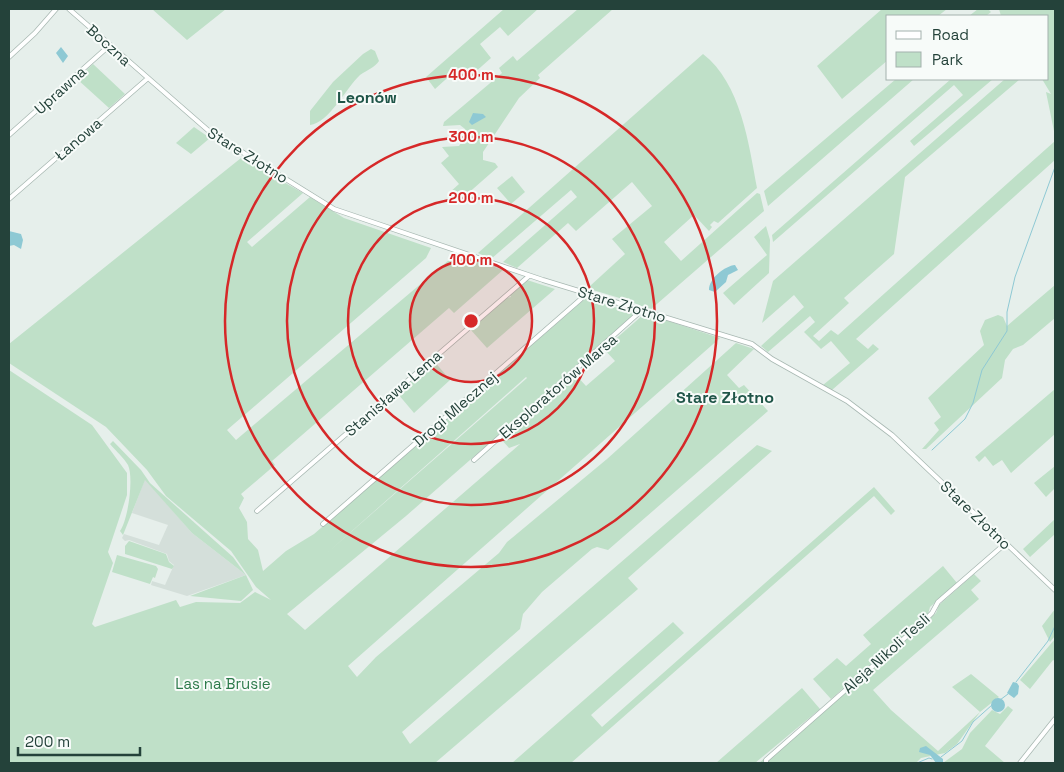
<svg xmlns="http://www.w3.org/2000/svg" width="1064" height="772" font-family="'Space Grotesk',sans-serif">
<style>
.built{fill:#d4dfda}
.green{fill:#bfe0c8;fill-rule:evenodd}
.water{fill:#8ec9d4}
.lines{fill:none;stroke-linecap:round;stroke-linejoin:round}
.stream{stroke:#8ec9d4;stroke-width:1}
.street-casing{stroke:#a8b8b2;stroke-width:5.5}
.street{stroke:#fff;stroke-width:4}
.ring{fill:none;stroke:#d62828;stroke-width:2.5}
.labels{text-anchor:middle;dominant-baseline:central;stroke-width:4;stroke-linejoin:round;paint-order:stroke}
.street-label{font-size:15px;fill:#24423a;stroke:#f7fbf9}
.park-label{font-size:15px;fill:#2d7a4b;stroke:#f7fbf9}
.neighbourhood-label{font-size:16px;font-weight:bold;fill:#1f5548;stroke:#f7fbf9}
.centre{fill:#d62828;stroke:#f7fbf9;stroke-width:2.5}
.ring-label{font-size:15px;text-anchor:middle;font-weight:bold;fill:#d62828;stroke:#f7fbf9;stroke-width:4;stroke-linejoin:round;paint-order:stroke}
</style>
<rect width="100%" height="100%" fill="#e6efeb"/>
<!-- built -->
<path class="built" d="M145 479 192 533 246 575 187 596 151 585 152 581 165 585 174 565 169 561 167 554 129 540 125 541 122 538 124 534 159 545 168 525 132 513Z"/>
<!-- green -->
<path class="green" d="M152 9H226L187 40Z
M504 9H538L508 36 500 27 480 44 491 58 464 82 455 71 435 89 426 77Z
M578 9H613L538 75 540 78 519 98 483 152V160L495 163 498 167 457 203 450 202 448 198 449 193 459 184 441 163 449 156 442 147 459 146 466 135 465 129 460 125 443 126 444 122 502 73 499 68 513 56 517 61Z
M882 9H947L938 16H888V60L842 99 817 66Z
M978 9H988L991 12 986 16H969Z
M999 9H1055V136L1046 92 1051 94 1042 79H1048V16H1001Z
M371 49 375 51 379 61C374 68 367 70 360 75 346 88 329 123 310 125V111L333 82 363 54Z
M703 54C741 83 749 145 757 188L718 223 714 221 710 225 712 227 709 231 694 215 664 242 681 261 757 193 760 194 764 211 650 310 632 302 629 298 626 300 593 290 590 286 625 254 612 239 652 206 632 182 576 231 568 223 517 268 503 262 577 197 571 190 491 259 478 253Z
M93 64 125 94 109 108 77 79Z
M896 79H914L768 206 764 191Z
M951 79H993L914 146 910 141 963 95 954 85 773 242 772 235Z
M1005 79H1020L905 177 894 254 844 298 849 303 813 336 819 341 831 330 838 335 1055 141V160L856 339 868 349 873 344 879 349 832 390 823 385 850 363 831 341 821 349 804 332 815 322 810 316 768 352 761 346 804 307 794 295 762 323 773 281Z
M194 127 210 138 191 154 176 143Z
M241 158 303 193 247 242 252 247 310 197 344 218 431 248 426 258 227 430 236 440 449 260 453 252 503 270 454 313 449 308 272 461 275 465 241 494 244 498 239 508 247 522 248 539 258 550 263 571 286 551 314 534 586 298 637 314 406 516 287 614 305 630 520 444 509 448 501 439 575 374 586 386 615 361 604 349 643 315 651 317 655 321 662 319 720 338 348 666 357 677 376 657 499 553 507 542 607 459 736 343 754 349 727 375 739 388 744 385 768 411 608 550 597 547 592 549 542 592 523 614 520 629 402 732 410 744 757 445 772 451 628 578 638 589 435 763H9V370L92 425 127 473V495L108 552 113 563 92 624 95 627 176 600 180 607 196 602 240 603 255 592 271 600 256 587 231 551 166 496 147 470 106 427 9 363V344ZM526 377 527 378 327 553Z
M512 176 525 192 511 204 497 188Z
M766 226 770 240 769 273 734 305 723 293 767 255 754 237Z
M527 280 555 289 487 348 470 329 506 298 511 297 510 295Z
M1055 285V318L1023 345 1013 349 1005 360 1002 378 926 449H922L939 430 934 423 941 417 928 398 984 345 980 331 985 320 998 315 1003 317 1007 326Z
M434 361 450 380 414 413 398 394Z
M1055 389V434L1011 473 1002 460 993 466 985 456 979 462 975 457Z
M113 441 141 470 150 483 233 557 246 575 192 533 145 480 123 535 120 531C128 520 134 478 128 465 124 458 116 451 110 444Z
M1055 466V488L1046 497 1034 483Z
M874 487 895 511 891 515 874 496 571 763H512L673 622 684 633 591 715 602 727Z
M1055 519V534L1030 557 1023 549Z
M129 541 166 554 169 562 174 566 172 569 125 554V546Z
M117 555 156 566 158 569 155 578 153 577 150 584 112 572Z
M943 566 957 583 930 607 928 614 831 699 813 679 837 658 846 666 871 644 863 635Z
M974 574 981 581 971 590 979 599 873 690 891 710 938 751 980 712 952 687 971 674 999 697 980 712 957 744 945 753 921 758 916 763H759L936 613 939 605Z
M246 575 253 590 241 601 190 596Z
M1055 609V636L1050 642 1042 626Z
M1055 639V661L1053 660 1030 689 1020 680Z
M802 688 820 709 755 763H716Z
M1008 706 1013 710 985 746 1005 763H943L962 749 970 733 992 710 1000 714Z"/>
<!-- water -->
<path class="water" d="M61 47 68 56 63 63 56 53Z
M473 113 483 114 486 117 472 125 469 122Z
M9 231 21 234 23 240 21 249 14 245 9 246Z
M735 265 738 270 728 275 726 282 715 292 709 290C709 278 725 266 735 265Z
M1013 682 1017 683 1019 686 1018 694 1014 698 1007 693Z
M991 705a7 7 0 1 1 14 0a7 7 0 1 1-14 0Z
M926 746 943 759V762L936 763 930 755 919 752 920 748Z"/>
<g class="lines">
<!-- stream -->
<path class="stream" d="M932 450 965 419 973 403 982 370 1007 331V312L1015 277 1055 167
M1016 682 1048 641 1055 626
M1000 700 1008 694
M941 757 962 741 973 722 992 705
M917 763 929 758 932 759"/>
<defs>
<path id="street" d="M69 9 210 132 334 209 543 280 752 344 772 359 847 401 892 435 1055 590
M9 57 35 33 56 9
M9 135 110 45
M9 199 147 79
M474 460 642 310
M257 511 529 276
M323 524 581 299 585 293
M766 763V760L924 621 932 613 938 602 1006 543
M1020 763 1055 719"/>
</defs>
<!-- street casing -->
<use href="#street" class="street-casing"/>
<!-- street -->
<use href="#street" class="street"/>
</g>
<!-- distance rings -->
<circle cx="471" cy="321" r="61" fill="#d62828" fill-opacity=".12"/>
<g class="ring">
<circle cx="471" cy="321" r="61"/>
<circle cx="471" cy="321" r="123"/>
<circle cx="471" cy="321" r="184"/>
<circle cx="471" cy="321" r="246"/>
</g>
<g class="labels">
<!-- street labels -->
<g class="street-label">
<text transform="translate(109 45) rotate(42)">Boczna</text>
<text transform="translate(60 90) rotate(-42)">Uprawna</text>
<text transform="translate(78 139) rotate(-41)">Łanowa</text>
<text transform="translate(248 155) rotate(32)">Stare Złotno</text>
<text transform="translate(622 304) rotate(17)">Stare Złotno</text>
<text transform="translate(558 386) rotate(-41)">Eksploratorów Marsa</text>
<text transform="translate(393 393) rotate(-41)">Stanisława Lema</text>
<text transform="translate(455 409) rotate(-41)">Drogi Mlecznej</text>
<text transform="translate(976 515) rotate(44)">Stare Złotno</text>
<text transform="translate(886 653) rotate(-42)">Aleja Nikoli Tesli</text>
</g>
<!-- park labels -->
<g class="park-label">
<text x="223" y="683">Las na Brusie</text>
</g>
<!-- neighbourhood labels -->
<g class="neighbourhood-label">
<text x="367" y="97">Leonów</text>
<text x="725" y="397">Stare Złotno</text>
</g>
</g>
<circle cx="471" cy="321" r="8" class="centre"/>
<g class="ring-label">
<text x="471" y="80">400 m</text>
<text x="471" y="142">300 m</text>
<text x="471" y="203">200 m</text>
<text x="471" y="265">100 m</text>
</g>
<!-- border -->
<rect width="1064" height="772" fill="none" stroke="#24423a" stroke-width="20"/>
<!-- legend -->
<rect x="886" y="15" width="162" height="65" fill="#f7fbf9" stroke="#a3b1ad"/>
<rect x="896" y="31" width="25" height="8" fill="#ffffff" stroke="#a3b1ad"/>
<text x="932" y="40" font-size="15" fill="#24423a">Road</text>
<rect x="896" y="52" width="25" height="15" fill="#bfe0c8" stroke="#a3b1ad"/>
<text x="932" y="65" font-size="15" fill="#24423a">Park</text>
<!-- scale -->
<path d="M18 747v8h122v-8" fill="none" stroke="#24423a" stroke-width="2.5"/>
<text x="25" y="747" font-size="15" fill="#24423a" stroke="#f7fbf9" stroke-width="4" paint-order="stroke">200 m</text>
</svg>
